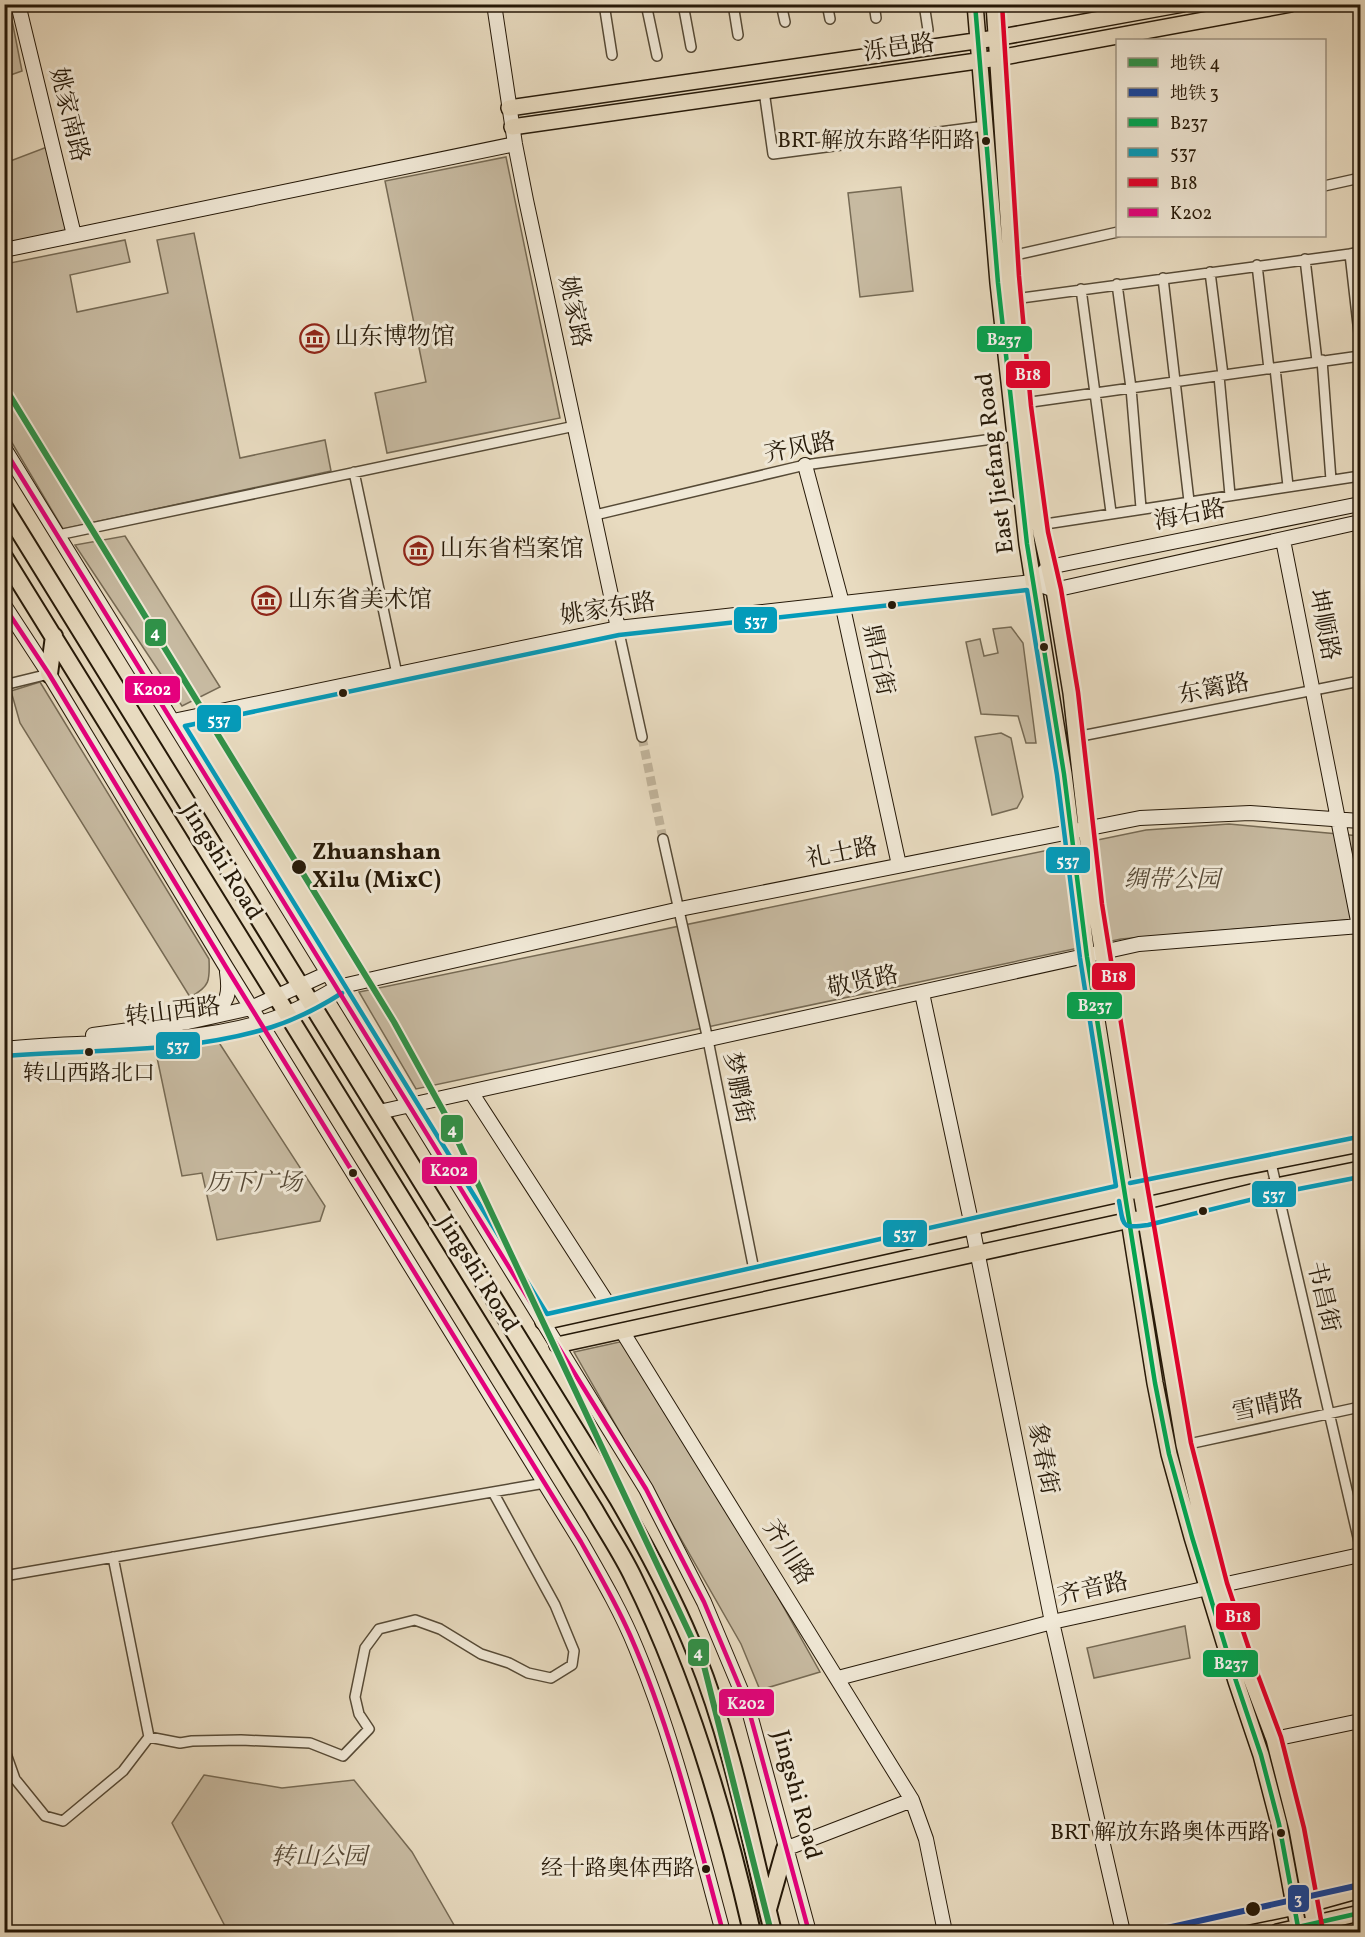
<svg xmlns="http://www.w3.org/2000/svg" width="1365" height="1937" font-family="Vollkorn,'Noto Serif SC',serif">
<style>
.green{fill:#c7baa1;stroke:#766a54;stroke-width:1.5}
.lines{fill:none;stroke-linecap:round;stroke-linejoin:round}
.street-tunnel{stroke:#c1b49b;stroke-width:9;stroke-dasharray:9 4.5;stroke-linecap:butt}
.street-casing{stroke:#564a36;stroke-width:12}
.secondary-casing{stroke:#261908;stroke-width:16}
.primary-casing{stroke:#261908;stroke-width:18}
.highway-casing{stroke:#261908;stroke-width:20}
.street{stroke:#f0e8d6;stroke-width:9}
.secondary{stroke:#f0e8d6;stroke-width:14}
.primary{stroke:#e8dbc0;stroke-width:15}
.highway{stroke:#e8dbc0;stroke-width:16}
.bus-1-casing{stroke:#f0e8d6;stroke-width:9}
.bus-2-casing{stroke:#f0e8d6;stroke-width:9}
.bus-3-casing{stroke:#f0e8d6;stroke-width:9}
.bus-4-casing{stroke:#f0e8d6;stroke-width:9}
.bus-1{stroke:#00a651;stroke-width:4.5}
.bus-2{stroke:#049bba;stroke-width:4.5}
.bus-3{stroke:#e4002b;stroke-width:4.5}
.bus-4{stroke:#e5007d;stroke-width:4.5}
.metro-1-casing{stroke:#f0e8d6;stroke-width:10}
.metro-2-casing{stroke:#f0e8d6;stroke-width:10}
.metro-1{stroke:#2f9248;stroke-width:6}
.metro-2{stroke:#18469d;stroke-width:6}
.bus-dot{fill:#261908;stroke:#f0e8d6;stroke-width:2}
.labels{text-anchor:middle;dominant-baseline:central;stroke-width:6;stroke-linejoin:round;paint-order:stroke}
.bus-label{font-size:22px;fill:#261908;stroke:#f0e8d6;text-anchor:end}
.street-label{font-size:24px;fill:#261908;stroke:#f0e8d6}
.poi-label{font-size:24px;fill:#261908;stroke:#f0e8d6;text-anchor:start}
.stop-label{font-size:24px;font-weight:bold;fill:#261908;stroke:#f0e8d6;text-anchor:start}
.park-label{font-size:24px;font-style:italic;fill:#564936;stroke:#f0e8d6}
.line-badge{stroke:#f0e8d6;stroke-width:2}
.badge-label{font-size:16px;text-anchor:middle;font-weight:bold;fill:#fff}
</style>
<rect width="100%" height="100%" fill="#e8dbc0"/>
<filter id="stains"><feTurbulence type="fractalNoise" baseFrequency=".00333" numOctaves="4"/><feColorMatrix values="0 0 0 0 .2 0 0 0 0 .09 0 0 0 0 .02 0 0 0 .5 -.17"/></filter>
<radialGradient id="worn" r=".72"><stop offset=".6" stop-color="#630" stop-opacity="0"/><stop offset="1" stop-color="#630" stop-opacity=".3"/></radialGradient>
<!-- green -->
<path class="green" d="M5 4 9 5 22 71 5 77Z
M47 147 67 231 5 246V163Z
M506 157 560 418 387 453 375 393 426 382 385 181Z
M901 187 913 291 860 297 848 193Z
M194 233 240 458 325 440 331 471 63 529 5 431V264L125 240 130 262 70 275 77 312 168 293 157 240Z
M125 536 220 687 182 706 75 545Z
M1011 627 1023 643 1036 743H1026L1018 716 981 714 966 642 980 639 984 656 998 653 993 629Z
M40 682 209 959C210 980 210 987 190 997L20 723 11 691Z
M1001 733 1011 738 1023 797 1017 808 992 815 975 737Z
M1229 824 1360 836V919L1121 939 416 1089 359 992 1146 830Z
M216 1038 325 1206 320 1221 217 1240 202 1173 182 1176 155 1048Z
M633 1339 820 1672 760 1690 741 1644 574 1352Z
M1185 1626 1190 1658 1094 1678 1087 1648Z
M204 1775 282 1788 354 1780 412 1852 458 1932H228L172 1823Z"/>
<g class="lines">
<!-- street-tunnel -->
<path class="street-tunnel" d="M642 737 663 839"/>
<defs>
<path id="street" d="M604 4 612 55
M646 4 657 56
M683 4 691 47
M733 4 738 35
M781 4 785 22
M827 4 830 19
M874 4 876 18
M924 4 928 30
M1359 4 1360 10
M764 91 773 154 985 126
M1324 186 1360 178
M1360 252 1350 254 1360 342
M1011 256 1118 232
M1305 259 1317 361
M1257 265 1269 369
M1210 272 1223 375
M1163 278 1189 501
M1117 284 1131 388 1141 508
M1081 289 1111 512
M1014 299 1350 254
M1322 360 1331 480
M1275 368 1288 486
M1219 376 1230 495
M1024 403 1360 356
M354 472 397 674
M595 515 805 465 1014 436
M1039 525 1360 476
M58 535 575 426
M618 628 642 737
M4 685 49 674
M1076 737 1360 681
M663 839 708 1040 755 1275
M1271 1163 1360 1546
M1184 1445 1360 1407
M113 1557 149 1737
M4 1576 545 1483
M4 1748 15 1779 45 1816 63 1821 123 1771 149 1737 180 1743 192 1741 241 1740 310 1743 343 1756 369 1729 359 1714 355 1697 365 1648 379 1629 415 1620 440 1629 481 1654 509 1663 528 1673 551 1678 572 1665 574 1651 555 1605 493 1492"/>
<path id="secondary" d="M18 4 74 235
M494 4 515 144 526 200 618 628
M4 250 515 144
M4 448 646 1489 704 1602 748 1707 809 1932
M805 465 842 603 899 865
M1283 540 1360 931
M1033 582 1049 567 1360 504
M4 605 49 674 226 967 581 1542C601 1577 621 1611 636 1648 674 1739 697 1837 723 1932
M173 721 618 628 1033 582 1054 590 1360 522
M922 993 972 1226 1052 1622 1123 1932
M208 1015C229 1004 230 994 227 972
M93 1035 188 1022 251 1008 328 973
M4 1049C88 1040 178 1046 259 1023 287 1016 313 1002 338 987L680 909 1140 818 1250 813 1360 821
M471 1092 610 1307
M379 1112 1139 944 1360 926
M622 1331 912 1800 926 1839 945 1932
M838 1678 1052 1622 1360 1555
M1274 1739 1360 1721
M785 1849 912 1800"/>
<path id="primary" d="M975 4 998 283 1027 544 1064 774 1087 957 1155 1383 1169 1454 1192 1537 1236 1681 1261 1755 1279 1824 1299 1932
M994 4 1012 277 1024 407 1041 533 1054 590 1071 693 1095 905 1137 1168 1184 1445 1206 1535 1220 1585 1249 1673 1274 1739 1297 1829 1316 1932
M509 108 996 38 1183 4
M512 127 998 58 1291 4
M543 1322 1224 1171 1360 1144
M557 1345 1130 1220 1146 1218 1276 1186 1360 1169
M1174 1932 1310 1904 1360 1890
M1277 1932 1360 1913"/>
<path id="highway" d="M4 507 618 1499C647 1549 675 1600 696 1654 732 1743 750 1840 773 1932
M4 557 594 1509C607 1532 622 1554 633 1577 687 1686 725 1814 752 1932
M49 674 54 636
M768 1909 785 1849"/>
</defs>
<!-- street casing -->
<use href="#street" class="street-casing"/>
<!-- secondary casing -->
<use href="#secondary" class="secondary-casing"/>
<!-- primary casing -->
<use href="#primary" class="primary-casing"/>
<!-- highway casing -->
<use href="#highway" class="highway-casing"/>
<!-- street -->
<use href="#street" class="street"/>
<!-- secondary -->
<use href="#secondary" class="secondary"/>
<!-- primary -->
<use href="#primary" class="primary"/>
<!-- highway -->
<use href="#highway" class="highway"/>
<defs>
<path id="bus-1" d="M975 4 998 283 1027 544 1064 774 1087 957 1155 1383 1169 1454 1192 1537 1236 1681 1261 1755 1279 1824 1298 1927 1360 1913"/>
<path id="bus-2" d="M1027 590 1057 775 1080 958 1116 1186 547 1314 185 726 619 635Z
M5 1056C93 1049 186 1054 272 1027 297 1019 320 1007 342 993
M1130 1183 1358 1137
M1119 1201C1124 1226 1120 1229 1148 1225L1278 1193 1360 1177"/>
<path id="bus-3" d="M1002 4 1019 276 1031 406 1048 532 1061 589 1078 692 1102 904 1144 1167 1191 1443 1227 1583 1256 1670 1281 1737 1304 1828 1323 1931"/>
<path id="bus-4" d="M4 449 646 1489 704 1602 748 1707 809 1932
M4 606 49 674 226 967 581 1542C598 1572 616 1603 630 1635 672 1730 696 1832 723 1932"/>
</defs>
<!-- bus-1 casing -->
<use href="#bus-1" class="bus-1-casing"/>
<!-- bus-2 casing -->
<use href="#bus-2" class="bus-2-casing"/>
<!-- bus-3 casing -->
<use href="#bus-3" class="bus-3-casing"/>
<!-- bus-4 casing -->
<use href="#bus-4" class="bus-4-casing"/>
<!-- bus-1 -->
<use href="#bus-1" class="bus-1"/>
<!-- bus-2 -->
<use href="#bus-2" class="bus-2"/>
<!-- bus-3 -->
<use href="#bus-3" class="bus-3"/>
<!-- bus-4 -->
<use href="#bus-4" class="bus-4"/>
<defs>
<path id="metro-1" d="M4 386 394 1022 446 1116 703 1662 771 1932"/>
<path id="metro-2" d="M1149 1932 1360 1885"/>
</defs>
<!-- metro-1 casing -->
<use href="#metro-1" class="metro-1-casing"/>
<!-- metro-2 casing -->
<use href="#metro-2" class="metro-2-casing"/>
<!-- metro-1 -->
<use href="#metro-1" class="metro-1"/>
<!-- metro-2 -->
<use href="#metro-2" class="metro-2"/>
</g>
<!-- icons -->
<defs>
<symbol id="museum-ring" viewBox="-11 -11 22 22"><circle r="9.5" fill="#f0e8d6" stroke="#8f2418" stroke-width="1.5"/><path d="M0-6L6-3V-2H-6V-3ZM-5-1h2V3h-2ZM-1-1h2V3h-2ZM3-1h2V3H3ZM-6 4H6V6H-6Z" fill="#8f2418"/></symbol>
</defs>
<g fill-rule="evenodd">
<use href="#museum-ring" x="298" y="322" width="33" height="33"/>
<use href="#museum-ring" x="402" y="534" width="33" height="33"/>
<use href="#museum-ring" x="250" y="584" width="33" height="33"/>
</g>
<!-- markers -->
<g class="bus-dot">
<circle cx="986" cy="141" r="5"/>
<circle cx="892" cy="605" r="5"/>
<circle cx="1044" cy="647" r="5"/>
<circle cx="343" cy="693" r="5"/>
<circle cx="299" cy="867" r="8"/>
<circle cx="89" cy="1052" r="5"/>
<circle cx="353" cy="1173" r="5"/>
<circle cx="1203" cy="1211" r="5"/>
<circle cx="1281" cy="1833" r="5"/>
<circle cx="706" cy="1869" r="5"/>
<circle cx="1253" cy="1909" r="8"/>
</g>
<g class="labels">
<!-- bus labels -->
<g class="bus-label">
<text x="975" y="141">BRT 解放东路华阳路</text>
<text x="89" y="1074" text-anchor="middle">转山西路北口</text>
<text x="1270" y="1833">BRT 解放东路奥体西路</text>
<text x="695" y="1869">经十路奥体西路</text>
</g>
<!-- street labels -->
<g class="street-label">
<text transform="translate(899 49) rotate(-8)">泺邑路</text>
<text transform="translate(68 115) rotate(76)">姚家南路</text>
<text transform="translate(573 312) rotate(78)">姚家路</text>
<text transform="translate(800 449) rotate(-11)">齐风路</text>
<text transform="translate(996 463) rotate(-97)">East Jiefang Road</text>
<text transform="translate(1190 516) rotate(-11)">海右路</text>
<text transform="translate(608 610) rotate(-9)">姚家东路</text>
<text transform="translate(1323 625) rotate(79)">坤顺路</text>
<text transform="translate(877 660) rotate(78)">鼎石街</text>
<text transform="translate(1214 690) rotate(-11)">东篱路</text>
<text transform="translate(842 854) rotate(-11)">礼士路</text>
<text transform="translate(221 862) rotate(58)">Jingshi Road</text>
<text transform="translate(863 983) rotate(-12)">敬贤路</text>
<text transform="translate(173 1013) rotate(-7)">转山西路</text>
<text transform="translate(737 1088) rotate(79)">梦鹏街</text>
<text transform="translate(477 1274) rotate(58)">Jingshi Road</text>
<text transform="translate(1322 1297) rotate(77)">书昌街</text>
<text transform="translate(1268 1407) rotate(-12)">雪晴路</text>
<text transform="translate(1042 1459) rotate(79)">象春街</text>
<text transform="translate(787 1553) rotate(58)">齐川路</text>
<text transform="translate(1093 1590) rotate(-13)">齐音路</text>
<text transform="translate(796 1795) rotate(75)">Jingshi Road</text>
</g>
<!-- poi labels -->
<g class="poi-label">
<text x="335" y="338">山东博物馆</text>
<text x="440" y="550">山东省档案馆</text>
<text x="288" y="601">山东省美术馆</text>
</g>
<!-- stop labels -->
<g class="stop-label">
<text x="312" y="853">Zhuanshan<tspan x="312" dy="28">Xilu (MixC)</tspan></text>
</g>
<!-- park labels -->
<g class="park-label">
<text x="1172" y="881">绸带公园</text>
<text x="254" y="1184">历下广场</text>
<text x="319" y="1858">转山公园</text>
</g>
</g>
<g class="line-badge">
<rect x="976" y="325" width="57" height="28" rx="6" fill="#00a651"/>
<rect x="1005" y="360" width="46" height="29" rx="6" fill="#e4002b"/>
<rect x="733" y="606" width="45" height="28" rx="6" fill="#049bba"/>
<rect x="144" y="618" width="23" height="29" rx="6" fill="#2f9248"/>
<rect x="124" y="675" width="57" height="29" rx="6" fill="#e5007d"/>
<rect x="196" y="704" width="46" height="29" rx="6" fill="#049bba"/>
<rect x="1045" y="846" width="46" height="28" rx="6" fill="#049bba"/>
<rect x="1091" y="962" width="45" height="29" rx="6" fill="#e4002b"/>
<rect x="1066" y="991" width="57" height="29" rx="6" fill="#00a651"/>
<rect x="155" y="1031" width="46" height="29" rx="6" fill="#049bba"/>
<rect x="440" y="1114" width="24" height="29" rx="6" fill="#2f9248"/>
<rect x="421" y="1156" width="57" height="29" rx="6" fill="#e5007d"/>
<rect x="1251" y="1180" width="46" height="28" rx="6" fill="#049bba"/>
<rect x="882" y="1219" width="46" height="29" rx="6" fill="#049bba"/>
<rect x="1215" y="1602" width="46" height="29" rx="6" fill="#e4002b"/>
<rect x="687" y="1638" width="23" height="29" rx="6" fill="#2f9248"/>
<rect x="1202" y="1649" width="57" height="29" rx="6" fill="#00a651"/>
<rect x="718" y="1688" width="57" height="29" rx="6" fill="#e5007d"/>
<rect x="1287" y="1884" width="23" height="29" rx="6" fill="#18469d"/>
</g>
<g class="badge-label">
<text x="1004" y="345">B237</text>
<text x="1028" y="380">B18</text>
<text x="756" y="626">537</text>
<text x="155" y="638">4</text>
<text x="152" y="695">K202</text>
<text x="219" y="725">537</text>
<text x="1068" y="866">537</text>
<text x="1114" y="982">B18</text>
<text x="1095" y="1011">B237</text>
<text x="178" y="1051">537</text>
<text x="452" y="1135">4</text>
<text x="449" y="1176">K202</text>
<text x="1274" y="1200">537</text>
<text x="905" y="1239">537</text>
<text x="1238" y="1622">B18</text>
<text x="698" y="1658">4</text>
<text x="1231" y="1669">B237</text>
<text x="746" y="1709">K202</text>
<text x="1298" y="1904">3</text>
</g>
<!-- margin -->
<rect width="1365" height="1937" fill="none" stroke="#e8dbc0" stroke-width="24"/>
<rect x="6" y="6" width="1353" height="1925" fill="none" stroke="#261908" stroke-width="3"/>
<rect x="12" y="12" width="1341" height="1913" fill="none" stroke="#261908" stroke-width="1.5"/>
<!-- legend -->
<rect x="1116" y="39" width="210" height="198" fill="#f0e8d6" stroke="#9f9584" stroke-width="1.5"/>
<rect x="1128" y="58" width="30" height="9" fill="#2f9248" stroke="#9f9584" stroke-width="1.5"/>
<text x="1170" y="69" font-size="18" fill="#261908">地铁 4</text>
<rect x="1128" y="88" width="30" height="9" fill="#18469d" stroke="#9f9584" stroke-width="1.5"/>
<text x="1170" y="99" font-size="18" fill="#261908">地铁 3</text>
<rect x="1128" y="118" width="30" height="9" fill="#00a651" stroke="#9f9584" stroke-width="1.5"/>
<text x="1170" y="129" font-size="18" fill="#261908">B237</text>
<rect x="1128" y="148" width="30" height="9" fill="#049bba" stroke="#9f9584" stroke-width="1.5"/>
<text x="1170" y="159" font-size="18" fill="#261908">537</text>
<rect x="1128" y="178" width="30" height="9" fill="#e4002b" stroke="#9f9584" stroke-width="1.5"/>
<text x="1170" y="189" font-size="18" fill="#261908">B18</text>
<rect x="1128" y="208" width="30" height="9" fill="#e5007d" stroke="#9f9584" stroke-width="1.5"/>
<text x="1170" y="219" font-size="18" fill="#261908">K202</text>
<rect width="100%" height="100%" filter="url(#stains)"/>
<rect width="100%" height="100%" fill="url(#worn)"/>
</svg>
